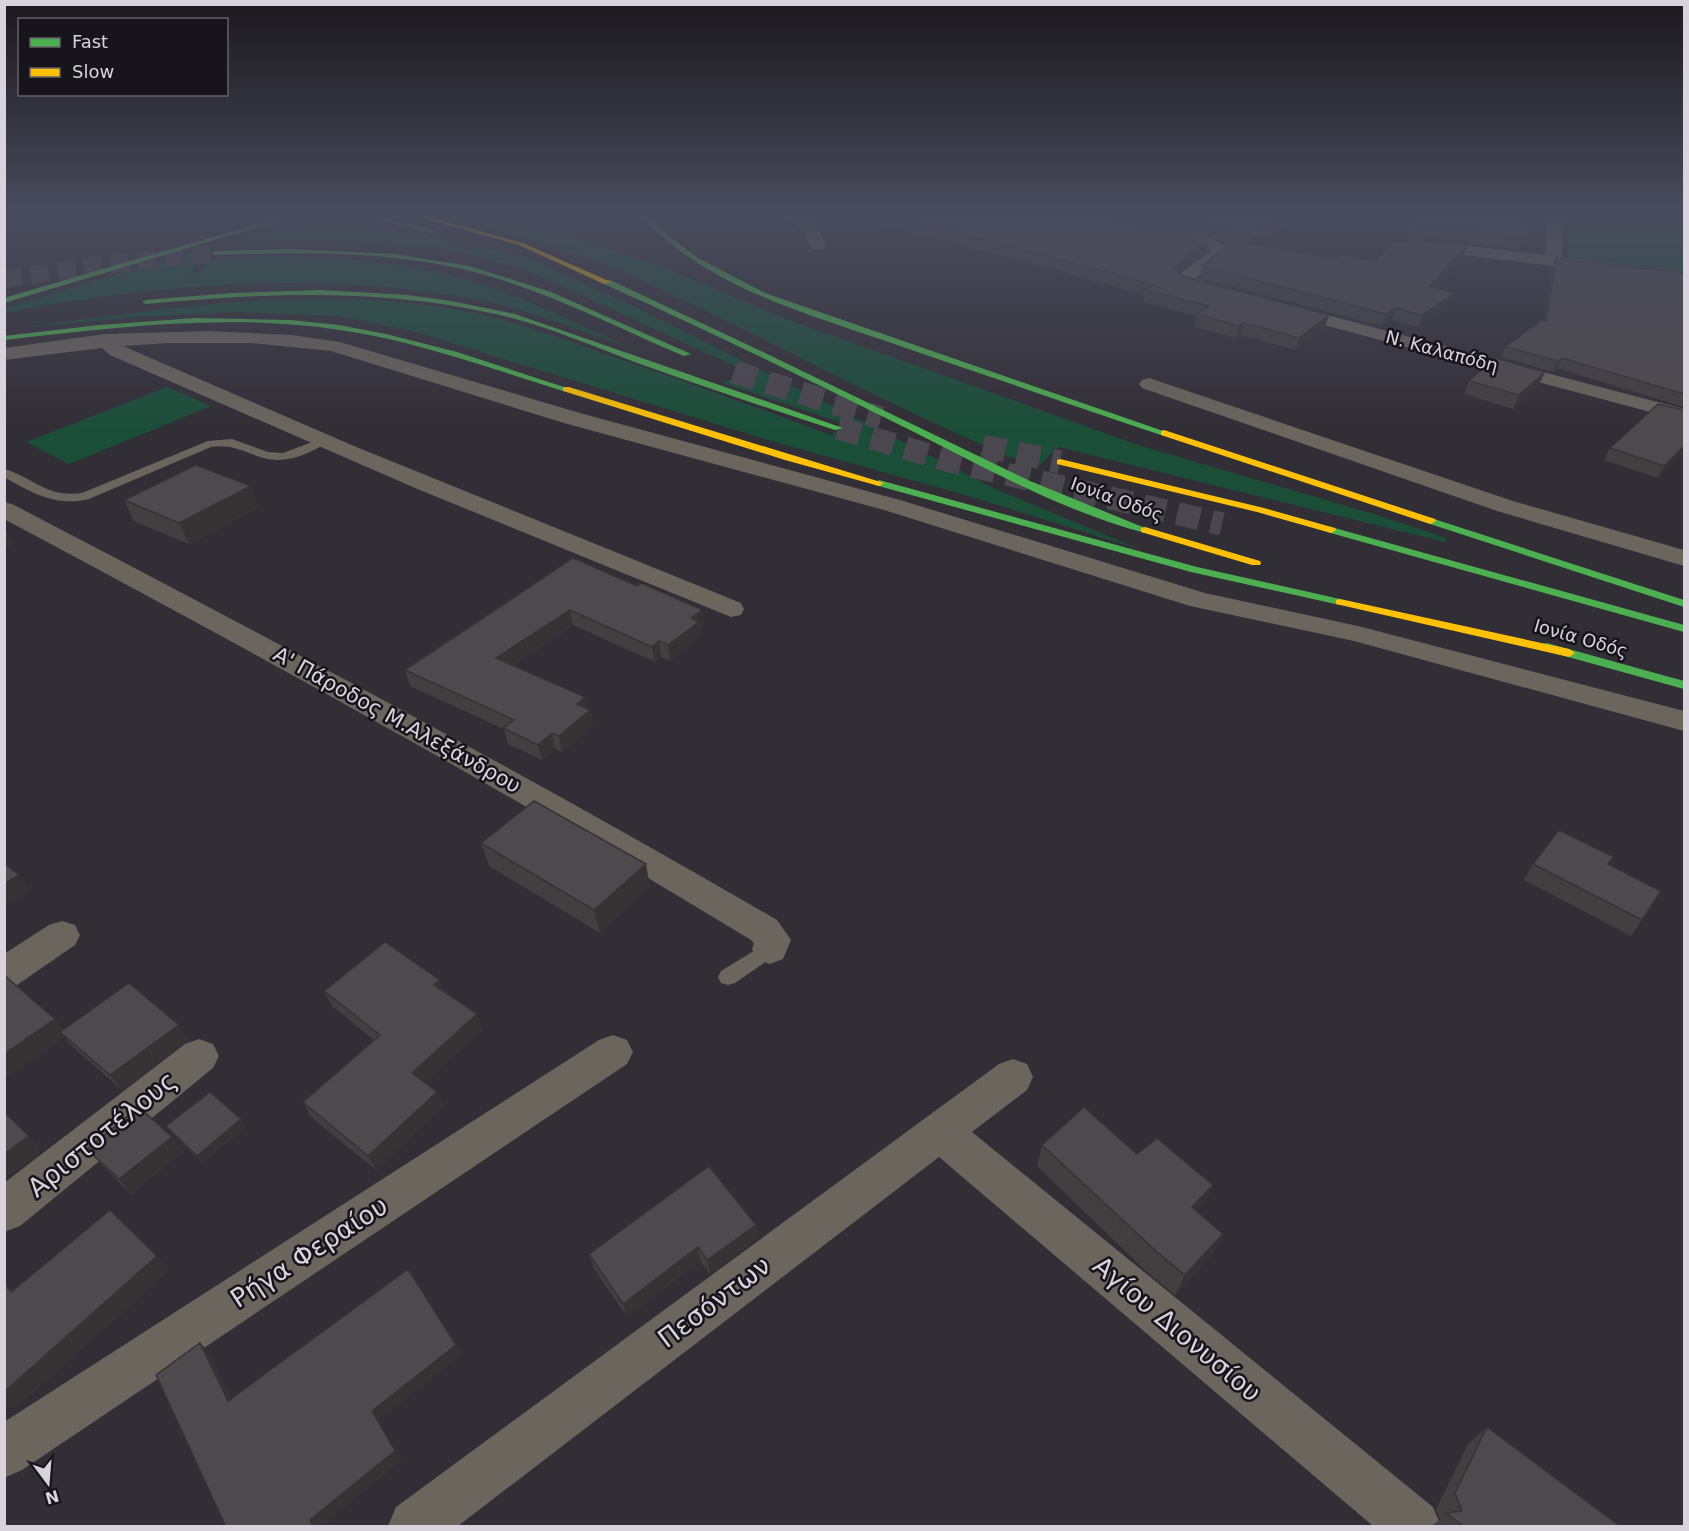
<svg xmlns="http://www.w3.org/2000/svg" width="1689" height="1531" font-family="'DejaVu Sans',sans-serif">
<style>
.green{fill:#1b4e39}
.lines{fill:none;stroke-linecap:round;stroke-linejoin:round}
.highway-tunnel-far1{stroke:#4b474f;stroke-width:18;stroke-dasharray:18 9;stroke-linecap:butt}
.highway-tunnel{stroke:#4b474f;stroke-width:23;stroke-dasharray:23 12;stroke-linecap:butt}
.lane{fill:#6a655d;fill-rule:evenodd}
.street{fill:#6a655d;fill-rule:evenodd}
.fast{fill:#4caf50;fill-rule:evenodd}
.slow{fill:#ffc107;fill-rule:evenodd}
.wall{fill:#433f41}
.shaded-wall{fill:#373335}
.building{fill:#4e494c;stroke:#373335;stroke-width:1.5}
.labels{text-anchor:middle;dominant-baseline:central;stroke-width:5;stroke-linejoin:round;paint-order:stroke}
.far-street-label{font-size:18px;fill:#d9d3dd;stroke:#18141b}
.street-label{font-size:21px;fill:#d9d3dd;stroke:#18141b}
.near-street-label{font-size:26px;fill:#d9d3dd;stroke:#18141b}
</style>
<rect width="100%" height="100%" fill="#322e36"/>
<!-- green -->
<path class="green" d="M442 214H503L663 267 786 319 1138 445 1374 514 1447 538 1445 542 1058 447 1037 468C898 412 768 338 632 276 571 249 505 234 442 214Z
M1567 214H1684V272L1568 257Z
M330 216 527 258 636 307 996 489 1139 549 962 494 778 443 413 331 337 316 236 312 151 316 19 328C166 308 313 285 461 310 506 318 548 334 591 349 672 377 751 405 831 435L844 424 723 383 745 371 529 271 471 254 425 248 317 240 238 242Z
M208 247 190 274H199L209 260C298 253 401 257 486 286 536 303 585 327 633 349 581 331 528 309 473 299 320 270 157 284 5 313V308Z
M167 387 211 406 69 464 26 442Z"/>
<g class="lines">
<!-- highway-tunnel-far1 -->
<path class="highway-tunnel-far1" d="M4 279 94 266 215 253"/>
<!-- highway-tunnel -->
<path class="highway-tunnel" d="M734 372 881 418
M838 428 946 460 1222 524
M983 446 1060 462"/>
<!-- lane -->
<path class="lane" d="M323 438 327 439V443C306 455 285 465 260 457 242 451 231 444 211 447L89 499C56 507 32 493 4 477V469C35 478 46 498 82 493L208 441 232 439 268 452 283 453Z
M770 941 777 944 780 949 777 954 735 983 728 985 721 983 718 977 721 971Z"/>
<!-- street -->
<path class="street" d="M777 214C804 214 816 218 826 246L824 249H812L800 228Z
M1548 214H1564L1562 257 1684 272V282L1423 250 1415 245 1423 240 1545 255Z
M1165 229C1183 233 1220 234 1228 252L1226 255 1196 278 1225 287 1228 291 1225 295 1219 296 1177 284 1174 280 1177 276 1211 251 1206 248 1159 237 1157 234Z
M1285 304 1684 409V421L1279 313 1276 309 1279 305Z
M210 331 292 335 340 342 580 413 900 500 1205 593 1358 626 1684 711V731L1354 641 1190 606 884 510 564 423 331 351 251 343H168L123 346 354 446 741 603 744 609 741 615 731 617 415 488 110 355 102 348 4 360V348L105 334Z
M1149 378 1513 501 1684 550V566L1497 511 1142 388 1139 384 1142 380Z
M4 502 12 504C270 638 526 774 777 920L791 940 783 959 770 964 757 959 752 949 754 943 751 940C507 791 257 654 4 519Z
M62 921 75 925 80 935 75 945 17 985 4 989V954L49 925Z
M613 1035 627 1040 633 1052 627 1064 22 1470 4 1478V1422L599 1040Z
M199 1039 213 1044 219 1056 213 1068 20 1226 4 1232V1183L185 1044Z
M1013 1059 1027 1064 1033 1077 1027 1090 972 1132 1433 1507 1441 1526H1373L939 1157 458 1526H388L396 1507 999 1064Z"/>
<!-- fast -->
<path class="fast" d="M291 214H302L4 303V298Z
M354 214H367L435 231 432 233Z
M639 214H646L671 238 700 259 765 293 1169 433 1164 436 1128 424C1052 398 976 372 900 346 807 313 708 289 639 214Z
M287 249 395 254 469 266 551 292 691 354 684 356C623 330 563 299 499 279 407 250 310 252 215 255L211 253 215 251Z
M604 280H610L763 352 1030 481 1150 530 1145 533C1062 511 984 467 908 429 807 379 707 330 604 284Z
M321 290 408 295 451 301 515 314 843 428 835 430C767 408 699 385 632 361 587 344 542 324 495 314 380 288 262 293 146 304L142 302 146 300 233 293Z
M195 318 291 320 339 325 386 334 457 352 570 389 563 391C489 368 416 341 340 330 229 313 115 327 4 340V336L99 325Z
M879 480 1197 567 1340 599 1346 602 1340 605 1191 572 875 485 874 483Z
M1431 518 1684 600V607L1427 523 1426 521Z
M1331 527 1684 625V632L1327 532V528Z
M1547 643 1684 681V689L1543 650 1541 647 1543 644Z"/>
<!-- slow -->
<path class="slow" d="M407 214H419L523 243 611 282 604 284 519 245Z
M563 387H569L884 483 879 486 785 460 563 391Z
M1164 430 1435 519 1436 521 1431 524 1427 523 1161 435V431Z
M1060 459 1264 508 1335 528 1336 530 1331 533 1257 512 1057 464V460Z
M1145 527 1260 561 1261 563 1260 565H1252L1141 532V528Z
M1340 599 1569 649 1575 653 1569 657 1336 604V600Z"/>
</g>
<!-- wall -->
<path class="wall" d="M836 214H1098L1206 251 1179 273 1182 276 1325 327 1296 350 1241 335 1236 338 1194 327 1197 316 1143 302 1145 295 1025 262Z
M1109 214H1202L1176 230Z
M1307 214 1257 245 1335 259 1376 261 1408 240 1412 214H1525V238L1520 250 1421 237 1424 240 1467 245 1463 257 1435 288 1450 305 1418 327 1392 320 1382 326 1200 278 1202 266 1227 246 1225 242 1198 235 1201 224Z
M1556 258 1684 273V407L1557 368 1553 372 1501 357 1505 347 1544 320 1552 268Z
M1469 381 1539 385 1513 409 1464 394Z
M1684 410V451L1658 478 1604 460 1610 448Z
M124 500 259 507 189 544 134 521Z
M573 558 704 625 700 628 701 637 670 661 661 657 655 662 573 625 512 666 587 709 593 725 562 752 555 749 542 760 508 744 504 729 410 686 405 670Z
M481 843 650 887 600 933 489 866Z
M1533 864 1609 865 1642 920 1631 936 1524 880Z
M324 991 444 992 483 1030 425 1082 444 1106 376 1170 311 1117 303 1102 374 1040 332 1006Z
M63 1030 190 1040 122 1090 73 1047 64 1037 4 1079Z
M241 1119 246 1127 202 1163 172 1133 166 1126Z
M172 1137 184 1151 131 1194 100 1163 87 1149Z
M1042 1145 1137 1154 1204 1206 1198 1212 1213 1255 1175 1295 1148 1273 1037 1166Z
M756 1225 758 1238 710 1274 700 1261 627 1317 593 1267 589 1254Z
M1487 1427 1621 1527H1431L1440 1519 1436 1509 1468 1444Z"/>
<!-- shaded-wall -->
<path class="shaded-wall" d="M1185 214H1202L1176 230 1178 218Z
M1292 214H1307L1242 255 1245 243Z
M1425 226 1421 237 1415 232Z
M1208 240 1206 251 1172 279 1174 267Z
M1467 245 1463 257 1426 299 1430 286Z
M1455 293 1450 305 1418 327 1422 315Z
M1396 308 1392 320 1382 326 1386 314Z
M1329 315 1325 327 1296 350 1299 338Z
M1244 323 1241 335 1236 338 1239 326Z
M1562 358 1557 368 1553 372 1558 361Z
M1545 372 1539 385 1513 409 1519 395Z
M1684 446V451L1658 478 1664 466Z
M251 486 259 507 189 544 179 523Z
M5 529 13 544 4 548V530Z
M570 610 573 625 500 674 496 658Z
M703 610 704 625 700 628 701 637 670 661 668 645 691 618Z
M659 641 661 657 655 662 652 647Z
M585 697 588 712 590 710 593 725 562 752 559 736 577 704Z
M552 733 555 749 542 760 538 745Z
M646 864 650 887 600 933 594 910Z
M19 875 30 891 4 907V884Z
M440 980 446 995 434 985Z
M477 1014 483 1030 419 1088 412 1073Z
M55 1019 67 1035 60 1032 64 1037 4 1079V1054Z
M179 1025 190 1040 122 1090 110 1075Z
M437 1092 444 1106 376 1170 368 1156Z
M241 1119 246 1127 202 1163 197 1156Z
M29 1136 42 1151 4 1180V1154Z
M172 1137 184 1151 131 1194 119 1179Z
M1213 1185 1204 1206 1183 1228 1192 1207Z
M756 1225 758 1238 710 1274 707 1260Z
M1223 1234 1213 1255 1175 1295 1185 1275Z
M698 1247 700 1261 627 1317 623 1304Z
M157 1256 170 1270 14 1410 4 1404V1392Z
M4 1282 27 1305 11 1292 4 1284Z
M200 1343 210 1353 237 1410 228 1401Z
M456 1345 462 1355 379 1420 402 1460 321 1527H313L310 1520 372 1411Z"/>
<!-- building -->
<path class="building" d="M880 214H1099L1208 240 1174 267 1182 276 1329 315 1299 338 1244 323 1239 326 1197 314 1209 306 1145 290 1154 285 1026 250Z
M1159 214H1185L1178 218Z
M1215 214H1292L1245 243 1335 259 1340 254 1376 261 1393 240 1410 241 1413 214H1525V238L1425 226 1415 232 1424 240 1467 245 1430 286 1455 293 1422 315 1396 308 1386 314 1202 266 1233 241 1227 230 1201 224Z
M1556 258 1684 273V394L1562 358 1558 361 1505 347 1542 320 1546 321Z
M1495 358 1545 372 1519 395 1469 381Z
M1658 404 1684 410V446L1664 466 1610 448Z
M196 465 251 486 179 523 124 500Z
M573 558 637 586 641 583 703 610 691 618 699 622 668 645 659 641 652 647 570 610 496 658 585 697 577 704 590 710 559 736 552 733 538 745 503 728 514 720 405 670Z
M534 801 646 864 594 910 481 843Z
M1559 830 1614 857 1608 864 1661 891 1642 920 1533 864Z
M4 863 19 875 4 884Z
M385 942 440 980 434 985 477 1014 412 1073 437 1092 368 1156 303 1102 380 1035 324 991Z
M4 975 55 1019 4 1054Z
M129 983 179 1025 110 1075 60 1032Z
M210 1092 241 1119 197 1156 166 1126Z
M139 1107 172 1137 119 1179 87 1149Z
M1084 1107 1137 1154 1157 1138 1213 1185 1192 1207 1223 1234 1185 1275 1157 1252 1042 1145Z
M4 1112 29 1136 4 1154Z
M709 1166 756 1225 707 1260 698 1247 623 1304 589 1254Z
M110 1210 157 1256 4 1392V1284L11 1292Z
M408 1269 456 1345 372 1411 395 1451 310 1520 313 1527H226L156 1375 200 1343 228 1401Z
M1487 1427 1621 1527H1464L1447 1513 1462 1511 1455 1493Z"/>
<!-- sky -->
<linearGradient id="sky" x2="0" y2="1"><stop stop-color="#1c191e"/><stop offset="0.5" stop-color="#494c5d"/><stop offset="1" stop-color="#494c5d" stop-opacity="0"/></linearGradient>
<rect width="1689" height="429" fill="url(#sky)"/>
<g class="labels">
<!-- far-street labels -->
<g class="far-street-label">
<text transform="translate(1442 351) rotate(15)">Ν. Καλαπόδη</text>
<text transform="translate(1117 499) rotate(20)">Ιονία Οδός</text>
<text transform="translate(1581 638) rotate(16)">Ιονία Οδός</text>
</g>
<!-- street labels -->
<g class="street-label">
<text transform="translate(397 720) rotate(29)">Α' Πάροδος Μ.Αλεξάνδρου</text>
</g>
<!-- near-street labels -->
<g class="near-street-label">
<text transform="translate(102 1134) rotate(-39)">Αριστοτέλους</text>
<text transform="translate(309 1252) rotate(-33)">Ρήγα Φεραίου</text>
<text transform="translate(714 1302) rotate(-37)">Πεσόντων</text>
<text transform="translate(1177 1329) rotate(40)">Αγίου Διονυσίου</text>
</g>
</g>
<!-- border -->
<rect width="1689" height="1531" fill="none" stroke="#d9d3dd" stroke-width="12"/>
<!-- legend -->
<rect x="18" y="18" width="210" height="78" fill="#18141b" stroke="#656069" stroke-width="1.5"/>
<rect x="30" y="38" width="30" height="9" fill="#4caf50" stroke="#656069" stroke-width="1.5"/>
<text x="72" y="48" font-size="18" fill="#d9d3dd">Fast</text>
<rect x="30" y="68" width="30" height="9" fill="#ffc107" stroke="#656069" stroke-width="1.5"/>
<text x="72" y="78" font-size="18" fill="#d9d3dd">Slow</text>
<!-- north arrow -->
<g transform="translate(48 1483) rotate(164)" stroke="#18141b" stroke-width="4.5" paint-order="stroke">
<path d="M0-4.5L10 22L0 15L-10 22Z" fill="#d9d3dd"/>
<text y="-9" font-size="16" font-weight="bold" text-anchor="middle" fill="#d9d3dd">N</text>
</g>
</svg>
